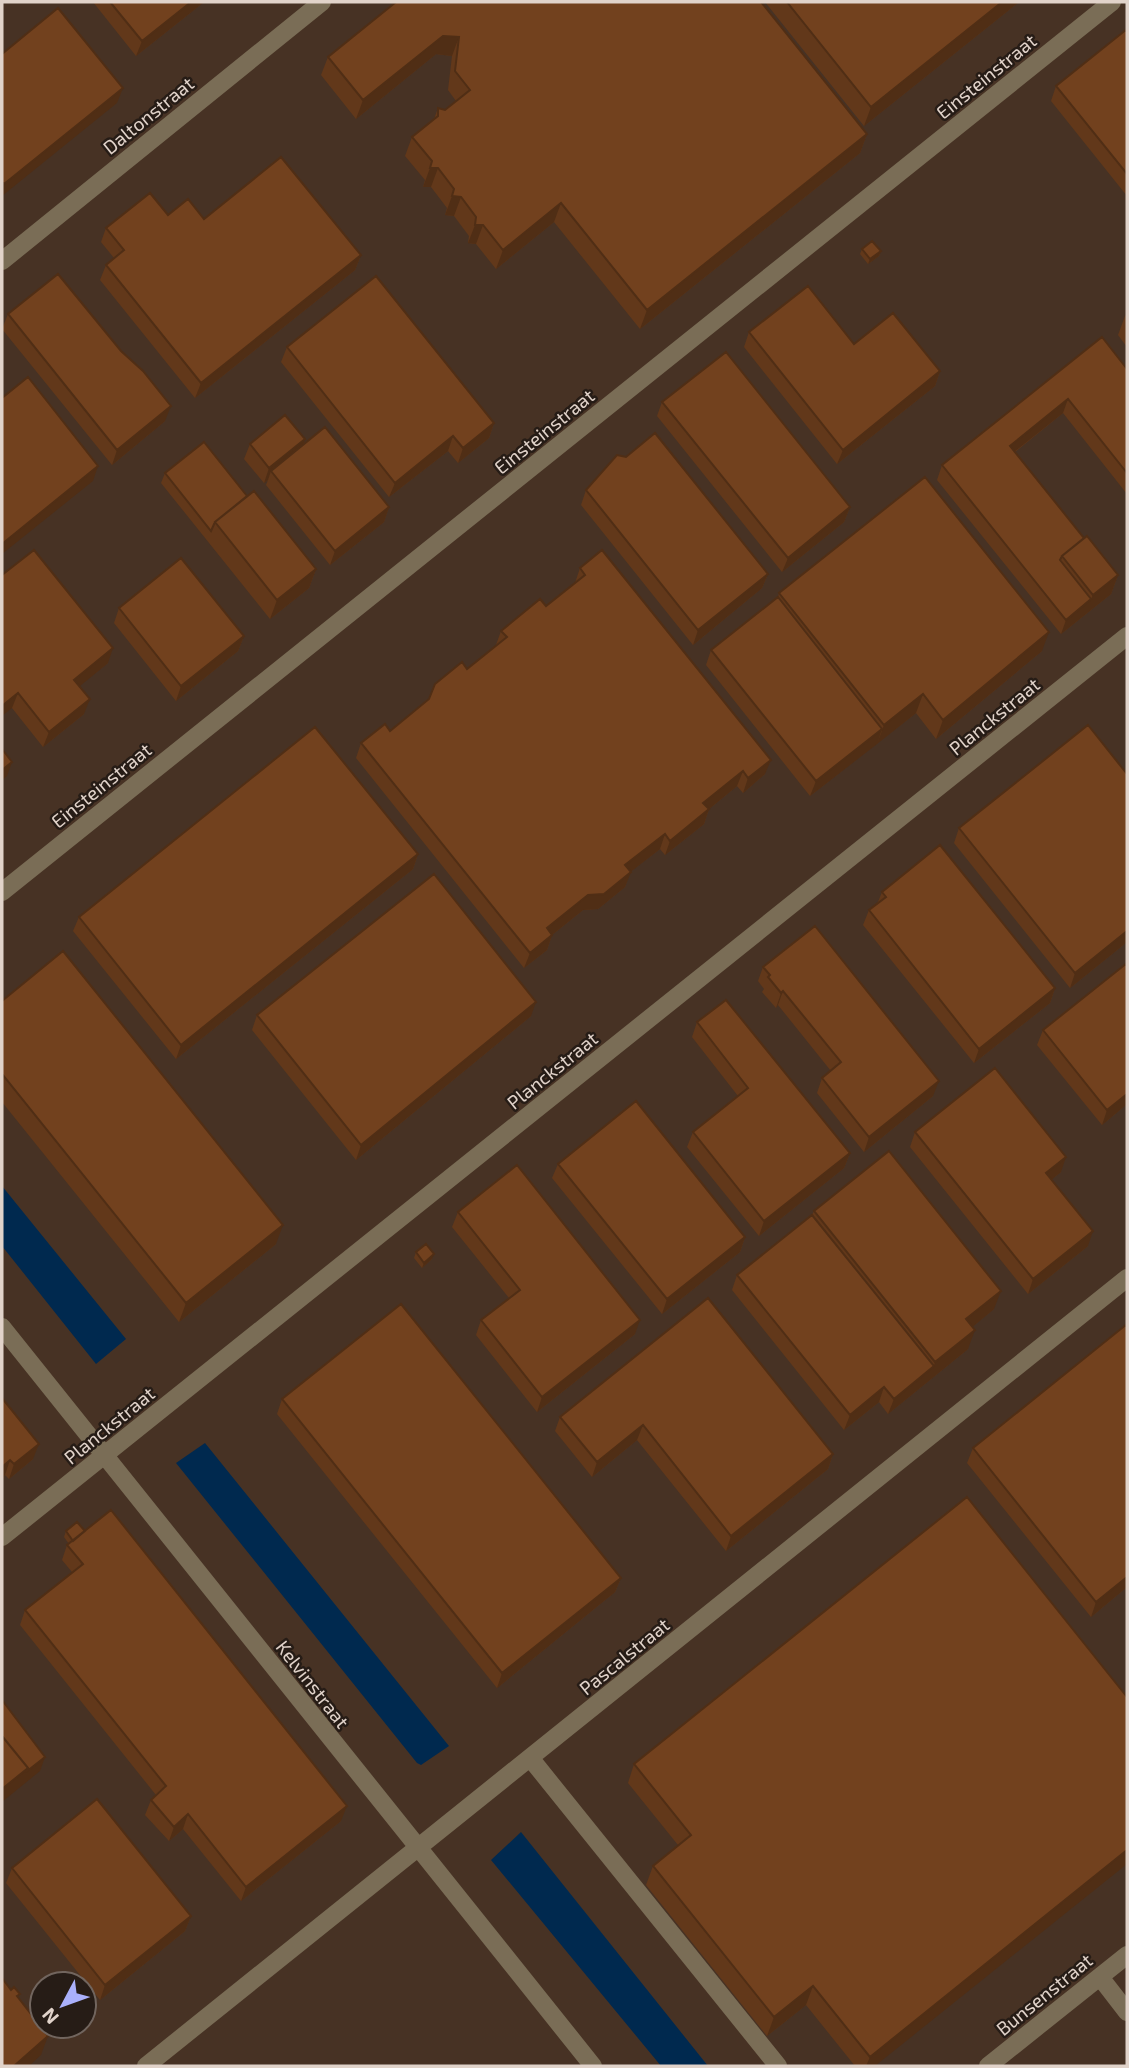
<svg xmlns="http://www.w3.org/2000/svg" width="1129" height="2068" font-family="'Exo 2',sans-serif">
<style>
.water{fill:#00294f}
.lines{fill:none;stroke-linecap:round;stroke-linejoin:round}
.minor{stroke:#7a6d56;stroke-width:18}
.wall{fill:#62381a}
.shaded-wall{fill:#502e15}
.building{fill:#72411e;stroke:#502e15;stroke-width:2}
.labels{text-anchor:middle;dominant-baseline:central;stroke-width:5;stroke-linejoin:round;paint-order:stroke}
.street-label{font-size:19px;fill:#e1d3ca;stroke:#261c16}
</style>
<rect width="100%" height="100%" fill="#473224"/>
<!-- water -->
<path class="water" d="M2 1186 126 1339 96 1364 2 1246Z
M205 1443 449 1746 421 1765 417 1763 176 1463Z
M521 1832 708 2066H661L491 1860Z"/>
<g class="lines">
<!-- minor -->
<path class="minor" d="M2 261 322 2
M2 892 1112 2
M2 1327 593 2066
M2 1537 1127 636
M531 1759 778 2066
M1100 1977 1127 2012
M146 2066 1127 1278
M988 2066 1127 1955"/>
</g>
<!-- wall -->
<path class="wall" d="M93 2H204L136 56Z
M396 2 867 134 860 153 640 329 554 222 496 269 476 244 468 243 469 236 454 216 445 215 447 208 431 187H423L425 180 405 156 412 137 434 119 438 108 445 110 456 101 448 90 452 56 436 54 356 119 321 75 328 57Z
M765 2H1019L864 126Z
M1127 29V196L1051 101 1056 86Z
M168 215 204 219 361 255 355 270 195 398 100 280 106 265 114 258 101 242 106 228Z
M862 249 881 251 879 256 868 264 860 254Z
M8 314 165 421 112 465 2 329Z
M1127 314V347L1118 335 1125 316Z
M749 332 940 371 935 386 837 464 744 347Z
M1102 337 1127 369V494L1063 413 1015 452 1084 538 1118 575 1111 594 1061 634 937 480 942 465Z
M287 347 494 423 489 438 458 463 448 451 389 497 281 362Z
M662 402 850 507 844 522 782 572 657 416Z
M305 439 303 445 389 507 384 522 330 565 266 485 268 480 264 483 244 459 250 444Z
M165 473 247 496 316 569 309 588 270 619 161 483Z
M586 490 768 574 762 588 693 645 581 505Z
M580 568 765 774 743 793 737 786 709 809 704 824 665 855 660 849 630 872 625 887 598 909 583 910 552 935 547 950 524 968 356 758 361 743 390 731 496 645 501 631 546 606 575 583Z
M2 575 108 663 79 686 84 714 43 747 12 708Z
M779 593 1042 651 936 739 916 713 810 796 706 665 711 650 778 597Z
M119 608 244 636 238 651 176 701 114 623Z
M1127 774V942L1070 988 954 843 959 828Z
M418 854 413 869 176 1059 73 931 79 917Z
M882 892 1055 988 1050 1003 974 1063 863 925 869 910 878 902Z
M763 967 933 1096 864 1152 817 1093 822 1078 831 1071 778 1005 776 1008 762 992 764 989 758 981Z
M2 1001 276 1244 179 1322 2 1102Z
M257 1015 531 1016 356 1160 252 1030Z
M697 1022 850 1153 844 1168 759 1236 687 1147 693 1132 738 1096 692 1037Z
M1043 1030 1127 1104 1102 1125 1037 1045Z
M915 1132 1061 1172 1052 1179 1088 1246 1028 1294 910 1147Z
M558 1164 745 1237 740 1252 662 1314 552 1178Z
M814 1211 994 1309 972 1327 968 1349 888 1414 879 1402 844 1430 732 1290 737 1275 812 1215Z
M458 1212 635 1334 537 1412 476 1335 481 1320 509 1298 452 1227Z
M416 1252 432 1259 422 1268 414 1258Z
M708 1298 833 1454 828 1469 726 1551 637 1440 592 1477 555 1431 560 1417Z
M1127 1324V1587L1091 1617 967 1463 973 1448Z
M2 1398 33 1459 9 1479 5 1475 2 1480Z
M282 1399 621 1578 615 1592 497 1688 277 1414Z
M967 1497 875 2066H855L806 2005 767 2036 646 1885 653 1866 678 1845 628 1783 634 1764Z
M66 1531 341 1821 241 1901 183 1829 169 1841 145 1815 151 1800 156 1795 20 1625 25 1610 72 1572 62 1560 67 1545 69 1544 64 1537Z
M12 1868 191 1916 185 1931 100 2000 6 1883Z"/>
<!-- shaded-wall -->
<path class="shaded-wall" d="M191 2H204L136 56 142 41Z
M1002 2H1019L864 126 871 107Z
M443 36 459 37 452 56 436 54 356 119 363 100Z
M123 88 117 103 2 196V189L4 184Z
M867 134 860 153 640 329 647 310Z
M430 168H438L431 187H423Z
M452 196 461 197 454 216 445 215Z
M561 203 554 222 496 269 503 250Z
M475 225H483L476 244 468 243Z
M881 251 879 256 868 264 870 259Z
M361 255 355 270 195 398 201 383Z
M940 371 935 386 837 464 843 450Z
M1068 399 1063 413 1004 460 1010 446Z
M171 406 165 421 112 465 117 450Z
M494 423 489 438 458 463 463 448Z
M453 436 448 451 389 497 395 483Z
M305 439 300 454 271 471 268 480 264 483 269 468Z
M98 466 93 481 2 554V544Z
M389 507 384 522 330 565 335 551Z
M850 507 844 522 782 572 788 558Z
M316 569 309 588 270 619 277 600Z
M768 574 762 588 693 645 698 630Z
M1118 575 1111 594 1061 634 1066 620 1091 599 1093 595Z
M1049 632 1042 651 936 739 943 720Z
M244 636 238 651 176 701 181 686Z
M113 648 108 663 69 695 74 680Z
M18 693 12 708 2 716V706Z
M923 694 916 713 877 744 884 725Z
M90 699 84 714 43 747 49 732Z
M882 729 877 744 810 796 816 781Z
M771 760 765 774 743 793 748 778Z
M12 762 7 776 2 780V770Z
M743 771 737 786 698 818 703 803Z
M709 809 704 824 665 855 670 841Z
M665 834 660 849 620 880 625 865Z
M418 854 413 869 176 1059 181 1045Z
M631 872 625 887 598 909 583 910 542 943 547 928 588 895Z
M1127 931V942L1070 988 1075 973Z
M552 935 547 950 524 968 530 953Z
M1055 988 1050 1003 974 1063 979 1049Z
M783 991 778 1005 776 1008 781 993Z
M536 1002 531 1016 356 1160 361 1145Z
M939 1081 933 1096 864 1152 869 1137Z
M1127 1094V1104L1102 1125 1107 1110Z
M850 1153 844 1168 759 1236 764 1221Z
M1066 1157 1061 1172 1041 1188 1046 1173Z
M283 1225 276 1244 179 1322 186 1303Z
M1093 1231 1088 1246 1028 1294 1033 1279Z
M745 1237 740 1252 662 1314 667 1299Z
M434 1254 432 1259 422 1268 424 1263Z
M1001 1291 994 1309 959 1338 966 1319Z
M640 1320 635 1334 537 1412 542 1397Z
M975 1330 968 1349 888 1414 894 1399 934 1366 935 1362Z
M884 1387 879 1402 844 1430 850 1415Z
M643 1425 637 1440 592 1477 597 1462Z
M39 1444 33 1459 9 1479 14 1464Z
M833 1454 828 1469 726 1551 731 1536Z
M10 1460 5 1475 2 1480V1467Z
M1127 1577V1587L1091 1617 1096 1602Z
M621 1578 615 1592 497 1688 502 1673Z
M45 1757 40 1771 2 1802V1789L28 1768Z
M347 1806 341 1821 241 1901 246 1887Z
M188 1814 183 1829 169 1841 174 1827Z
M1127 1850V1864L875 2066H866L870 2057Z
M191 1916 185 1931 100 2000 105 1985Z
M813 1986 806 2005 767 2036 774 2017Z
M48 2036 41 2055 29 2066H14Z"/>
<!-- building -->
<path class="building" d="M110 2H191L142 41Z
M396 2H761L867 134 647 310 561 203 503 250 483 225H475L476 217 461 197 452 196 454 189 438 168H430L432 161 412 137 438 116V108L445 110 470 90 455 71 459 37 443 36 363 100 328 57Z
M787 2H1002L871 107Z
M58 8 123 88 4 184 2 182V54Z
M1127 29V174L1056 86Z
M281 157 361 255 201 383 106 265 124 250 106 228 150 193 168 215 188 199 204 219Z
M872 241 881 251 870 259 862 249Z
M58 274 121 351 143 371 171 406 117 450 8 314Z
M376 276 494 423 463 448 453 436 395 483 287 347Z
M808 286 854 344 893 313 940 371 843 450 749 332Z
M1102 337 1127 369V473L1068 399 1010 446 1084 538 1062 556 1060 560 1091 599 1066 620 942 465Z
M726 352 850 507 788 558 662 402Z
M28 377 98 466 2 544V398Z
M285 415 305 439 269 468 250 444Z
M325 427 389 507 335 551 271 471Z
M655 433 768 574 698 630 586 490 617 455 626 457Z
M204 442 247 496 215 522 211 531 165 473Z
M925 477 1049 632 943 720 923 694 884 725 779 593Z
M254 491 316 569 277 600 215 522Z
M1087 536 1118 575 1093 595 1062 556Z
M34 550 113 648 74 680 90 699 49 732 18 693 2 706V575Z
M602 550 771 760 748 778 743 771 703 803 709 809 670 841 665 834 625 865 631 872 604 894 588 895 547 928 552 935 530 953 361 743 385 724 390 731 429 699 435 684 462 662 467 669 507 637 501 631 540 599 546 606 585 575 580 568Z
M181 558 244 636 181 686 119 608Z
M778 597 882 729 816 781 711 650Z
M1088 725 1127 774V931L1075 973 959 828Z
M315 727 418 854 181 1045 79 917Z
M2 749 12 762 2 770Z
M940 845 1055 988 979 1049 869 910 886 897 882 892Z
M434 874 536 1002 361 1145 257 1015Z
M815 926 939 1081 869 1137 822 1078 841 1062 783 991 781 993 768 977 770 975 763 967Z
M63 951 283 1225 186 1303 2 1074V1001Z
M1127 963V1094L1107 1110 1043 1030Z
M726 1000 850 1153 764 1221 693 1132 748 1088 697 1022Z
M995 1068 1066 1157 1046 1173 1093 1231 1033 1279 915 1132Z
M636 1101 745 1237 667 1299 558 1164Z
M889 1151 1001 1291 966 1319 975 1330 935 1362 814 1211Z
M517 1165 640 1320 542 1397 481 1320 520 1290 458 1212Z
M812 1215 934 1366 894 1399 884 1387 850 1415 737 1275Z
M426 1244 434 1254 424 1263 416 1252Z
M708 1298 833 1454 731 1536 643 1425 597 1462 560 1417Z
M401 1304 621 1578 502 1673 282 1399Z
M1127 1324V1577L1096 1602 973 1448Z
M2 1398 39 1444 14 1464 10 1460 2 1467Z
M967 1497 1127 1697V1850L870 2057 813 1986 774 2017 653 1866 691 1835 634 1764Z
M111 1510 347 1806 246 1887 188 1814 174 1827 151 1800 166 1786 25 1610 83 1564 67 1545Z
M77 1522 85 1531 73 1541 66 1531Z
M2 1700 45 1757 26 1772 28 1768 2 1736Z
M2 1736 28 1768 2 1789Z
M97 1799 191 1916 105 1985 12 1868Z
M2 1978 11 1990 14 1987 20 1994 17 1996 48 2036 14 2066H2Z"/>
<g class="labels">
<!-- street labels -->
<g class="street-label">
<text transform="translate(986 76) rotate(-39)">Einsteinstraat</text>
<text transform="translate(148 115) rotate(-39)">Daltonstraat</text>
<text transform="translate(544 431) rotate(-39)">Einsteinstraat</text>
<text transform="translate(994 716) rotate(-39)">Planckstraat</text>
<text transform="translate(101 785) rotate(-39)">Einsteinstraat</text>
<text transform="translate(552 1070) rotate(-39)">Planckstraat</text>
<text transform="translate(109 1425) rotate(-39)">Planckstraat</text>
<text transform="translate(624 1656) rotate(-39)">Pascalstraat</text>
<text transform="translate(313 1684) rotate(52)">Kelvinstraat</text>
<text transform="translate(1044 1994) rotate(-39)">Bunsenstraat</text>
</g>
</g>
<!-- border -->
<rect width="1129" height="2068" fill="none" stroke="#e1d3ca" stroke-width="7"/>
<!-- north arrow -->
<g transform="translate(63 2005) rotate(229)"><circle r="33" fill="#261c16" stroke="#71655e" stroke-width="2"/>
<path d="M0-5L12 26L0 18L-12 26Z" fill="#aab0fb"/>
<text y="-10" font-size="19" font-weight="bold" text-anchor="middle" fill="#e1d3ca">N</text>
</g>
</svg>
